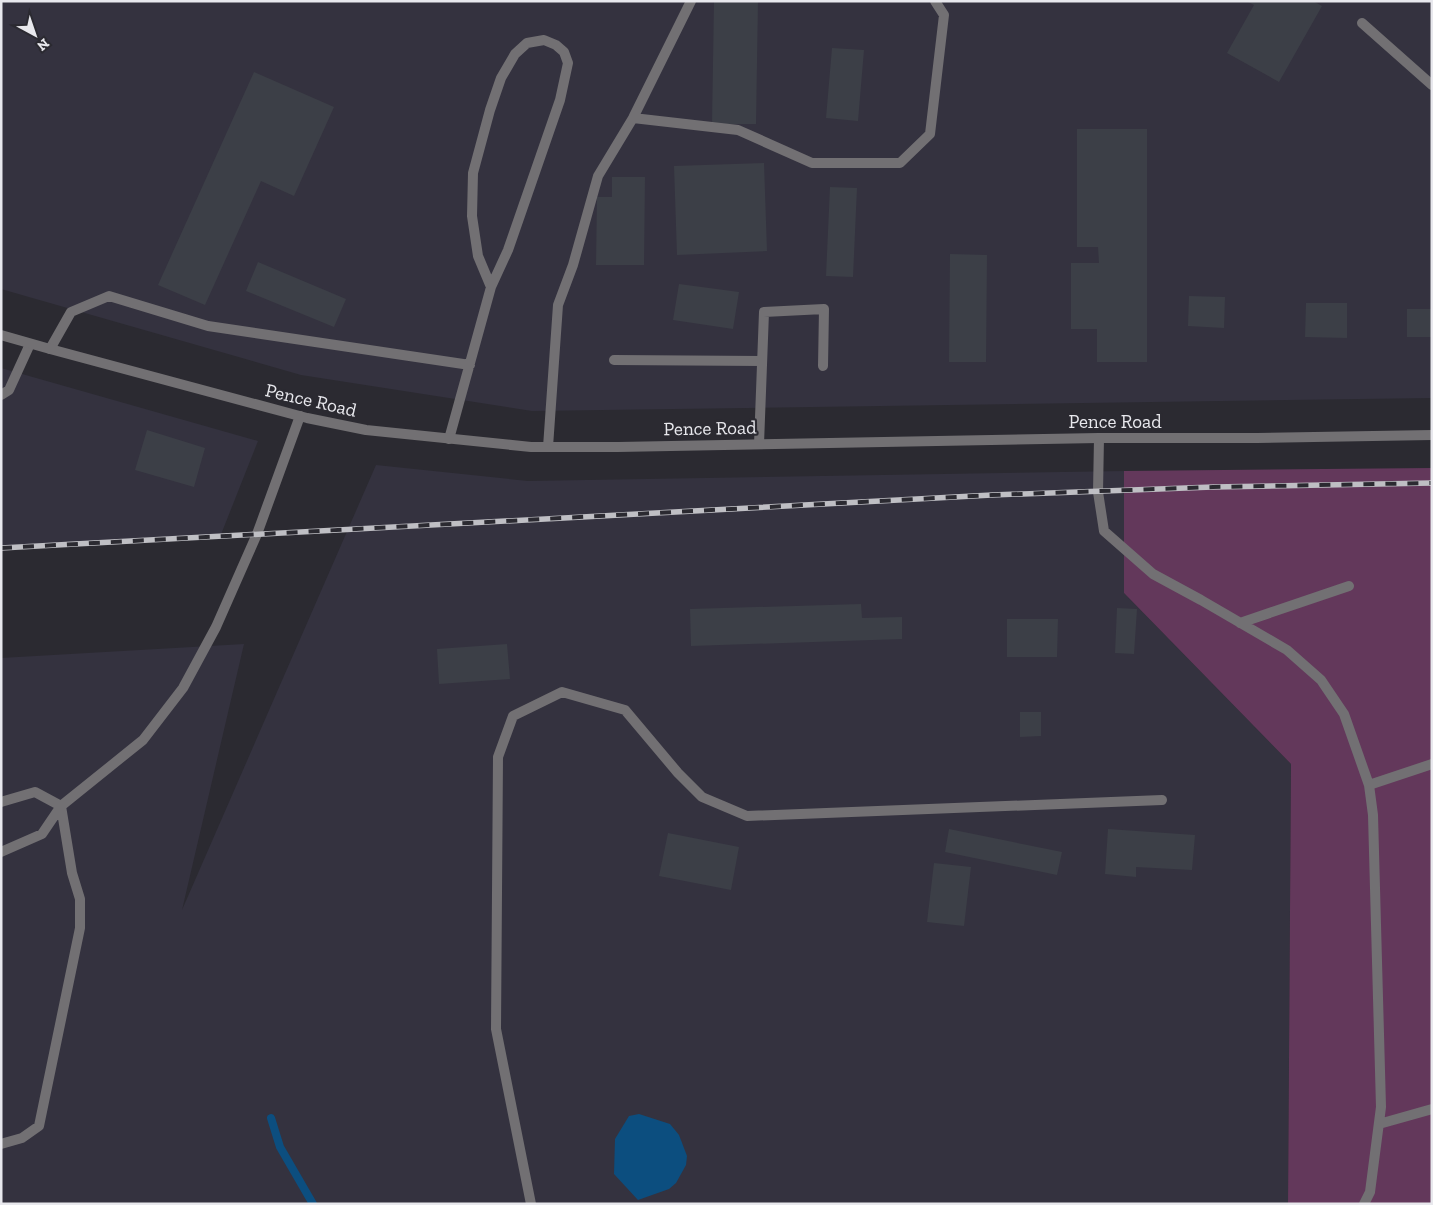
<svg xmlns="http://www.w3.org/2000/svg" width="1433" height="1205" font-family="'Zilla Slab',serif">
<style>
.built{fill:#34323f}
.green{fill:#63385b}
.water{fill:#0c4e7f}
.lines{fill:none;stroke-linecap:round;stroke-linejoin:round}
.stream{stroke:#0c4e7f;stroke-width:8}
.building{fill:#3c3f47}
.service{stroke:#727073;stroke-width:10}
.tertiary{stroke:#727073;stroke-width:10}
.rail-casing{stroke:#bfbfc4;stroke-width:5.5}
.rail{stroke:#2b2a31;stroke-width:4;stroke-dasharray:11;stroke-linecap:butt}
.labels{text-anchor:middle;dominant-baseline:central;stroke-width:4.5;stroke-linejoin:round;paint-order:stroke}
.street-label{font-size:19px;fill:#e8e8ed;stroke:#2b2a31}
</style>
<rect width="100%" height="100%" fill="#2b2a31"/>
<!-- built -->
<path class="built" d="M1 1H1432V398L532 411 301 375 1 289Z
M1 368 258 441 220 537 1 547Z
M376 465 528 481 1124 471V593L1291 764 1288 1204H1V658L244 644 182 910Z"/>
<!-- green -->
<path class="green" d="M1432 468V1204H1288L1291 764 1124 593V471Z"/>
<!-- water -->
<path class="water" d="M639 1114 670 1124 679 1135 687 1156 686 1165 676 1183 669 1189 638 1200 614 1174 615 1139 629 1116Z"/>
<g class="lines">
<!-- stream -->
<path class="stream" d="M271 1118 280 1147 313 1204"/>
</g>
<!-- building -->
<path class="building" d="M714 1H758L756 124H712Z
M1246 1H1313L1322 6 1279 82 1227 53 1254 5Z
M832 48 864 50 858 121 826 118Z
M254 72 334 107 294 196 261 181 205 305 158 285Z
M1077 129H1147V362H1097V329H1071V263H1099L1098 247H1077Z
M764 163 767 251 677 255 674 166Z
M612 177H645L644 265H596L597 197H612Z
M830 187 857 188 853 277 826 276Z
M950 254 987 255 986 362H949Z
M258 262 346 299 334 327 246 291Z
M679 284 739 292 733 329 673 320Z
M1189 296 1225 297 1224 328 1188 326Z
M1306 303H1347V338L1305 337Z
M1407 309H1432V337H1407Z
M147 430 205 448 194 487 135 470Z
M861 604 862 618 902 617V639L691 646 690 609Z
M1117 608 1137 609 1134 654 1115 653Z
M1007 619H1058L1057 657H1007Z
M507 644 510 679 439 684 437 649Z
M1020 712H1041V736L1020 737Z
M949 829 1062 852 1057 875 945 852Z
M1108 829 1195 835 1192 870 1136 867V877L1105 874Z
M668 833 739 847 731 890 659 876Z
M934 863 971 867 964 926 927 922Z"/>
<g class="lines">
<!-- service -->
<path class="service" d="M1362 23 1432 85
M633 118 738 130 812 163H900L930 134 944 15 935 1
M50 349 71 312 109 296 208 326 470 365
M614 360 762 361
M1 395 9 390 30 344
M1099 438 1098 492 1104 531 1153 574 1201 600 1287 650 1321 680 1344 714 1369 785 1373 815 1381 1107 1370 1192 1364 1204
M449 439 491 287 508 250 560 100 568 63 564 52 556 45 544 40 527 43 515 54 501 78 490 110 473 173 472 216 478 256 491 287
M759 444 764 312 824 309 823 366
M548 447 558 305 573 265 598 176 633 118 691 1
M1240 623 1349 586
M1369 785 1432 764
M1 802 35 792 61 806
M1 852 42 834 61 806 143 740 183 688 216 627 257 534 300 416
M1379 1124 1432 1109
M1 1144 22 1138 39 1126 80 928V899L72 873 61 806
M531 1204 496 1029 498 757 513 716 562 692 625 710 678 773 702 797 747 816 1162 800"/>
<!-- tertiary -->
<path class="tertiary" d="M1 335 50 349 307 418 366 430 531 447H618L1099 438H1257L1432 435"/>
<defs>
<path id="rail" d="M1 548 992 495 1213 487 1432 483"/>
</defs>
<!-- rail casing -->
<use href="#rail" class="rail-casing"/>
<!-- rail -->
<use href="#rail" class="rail"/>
</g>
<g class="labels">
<!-- street labels -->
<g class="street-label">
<text transform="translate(311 400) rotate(13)">Pence Road</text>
<text x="1115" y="421">Pence Road</text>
<text transform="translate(710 428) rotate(-1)">Pence Road</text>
</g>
</g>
<!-- border -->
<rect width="1433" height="1205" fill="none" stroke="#e8e8ed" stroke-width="5"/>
<!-- north arrow -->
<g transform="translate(35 35) rotate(140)" stroke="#2b2a31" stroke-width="4" paint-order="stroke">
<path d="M0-4L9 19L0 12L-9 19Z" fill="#e8e8ed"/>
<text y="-8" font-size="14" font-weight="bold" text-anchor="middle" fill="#e8e8ed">N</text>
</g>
</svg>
